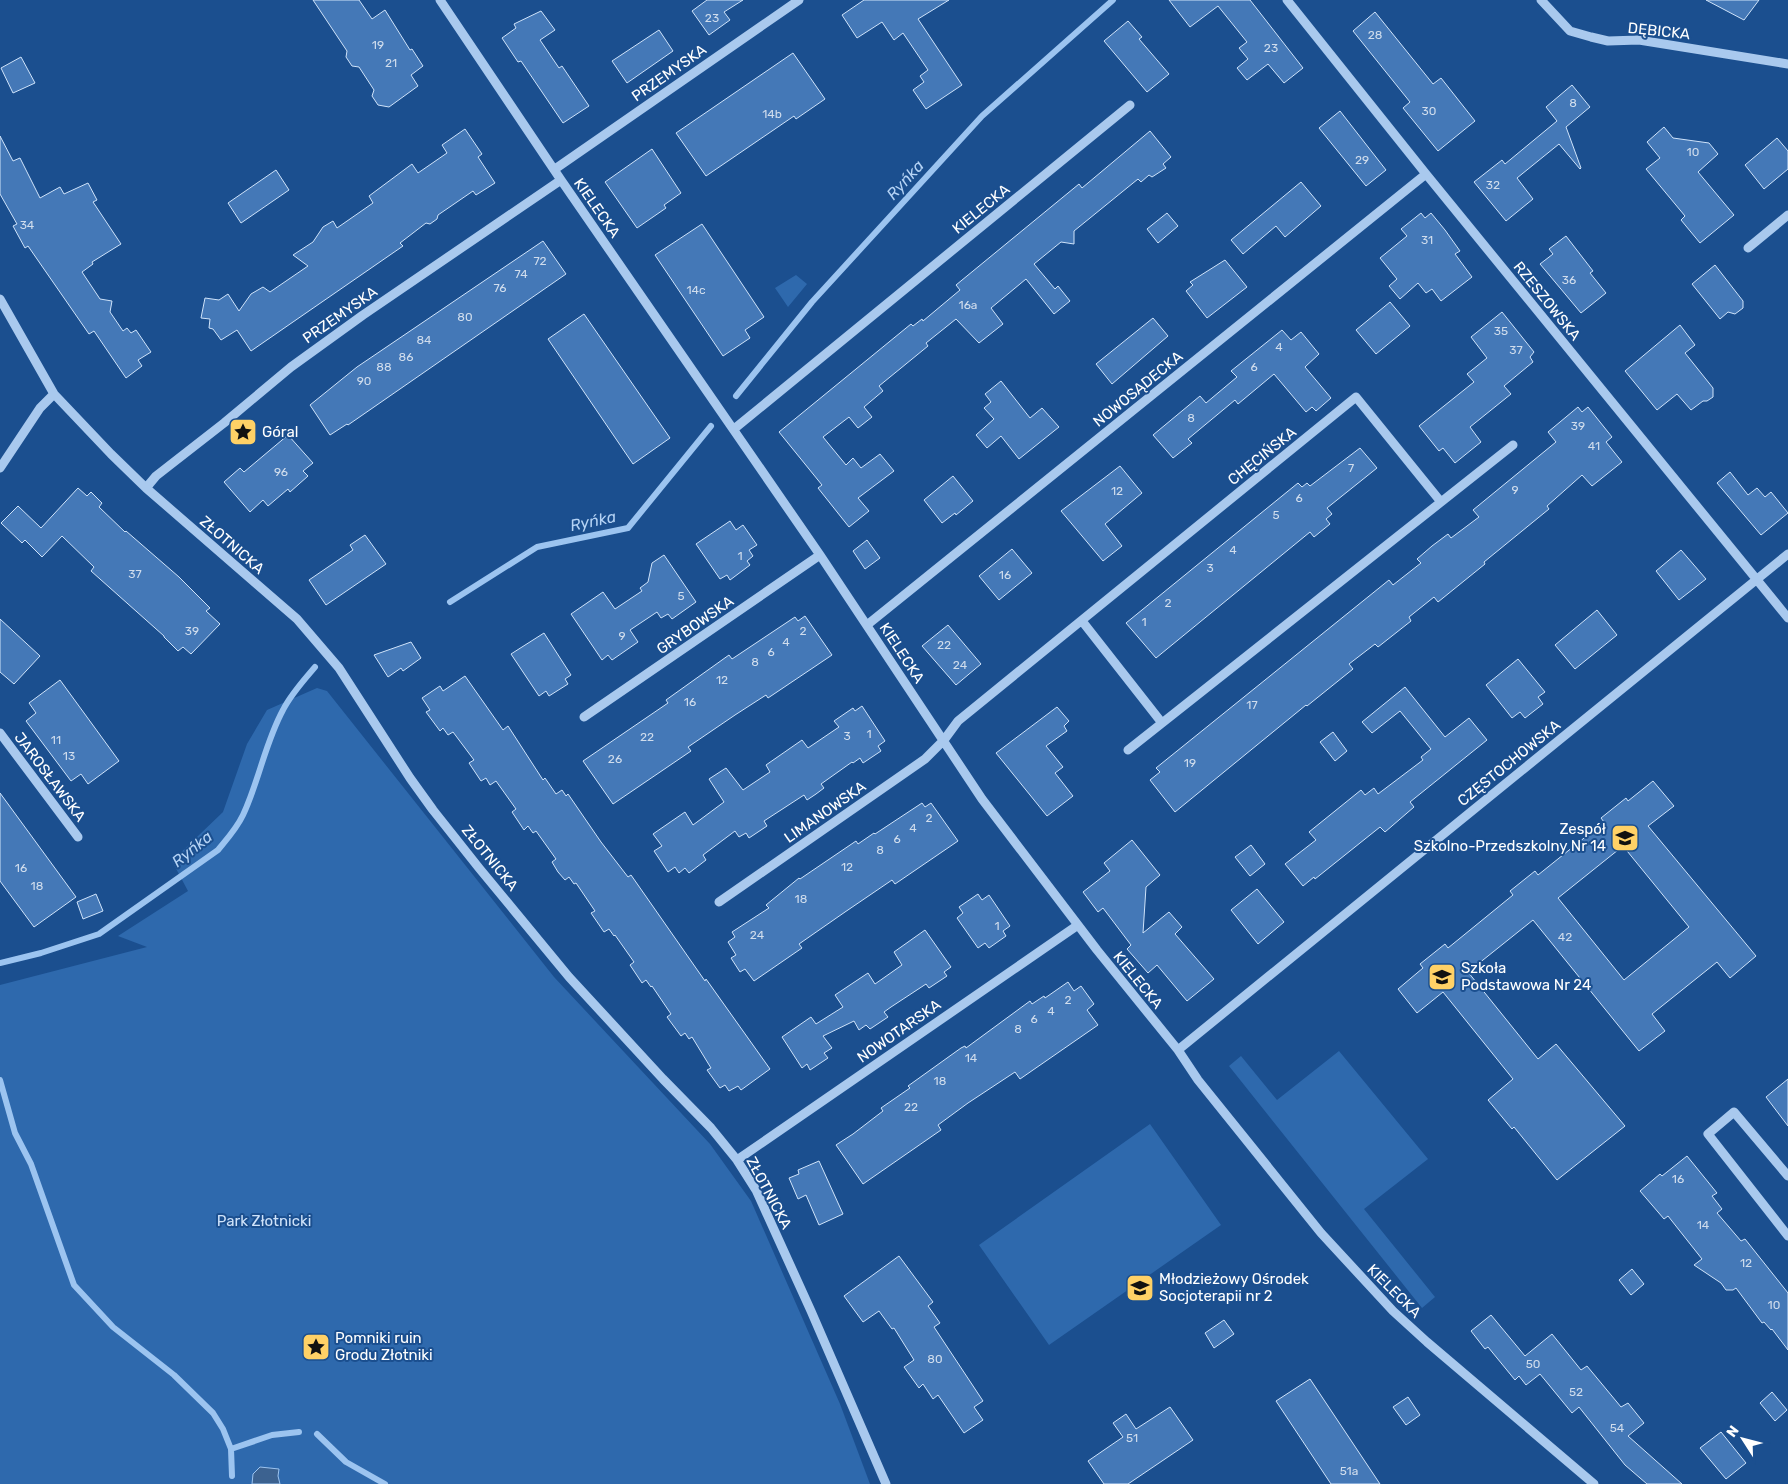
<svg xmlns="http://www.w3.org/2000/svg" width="1788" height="1484" font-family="Rubik,sans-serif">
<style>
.green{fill:#2e69ad}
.water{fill:#3c6290;stroke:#9cc4f0}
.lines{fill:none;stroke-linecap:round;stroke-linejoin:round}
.stream{stroke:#9cc4f0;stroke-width:6}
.building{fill:#4478b7;stroke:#cfe3fa;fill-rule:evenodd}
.minor{stroke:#a9c9ee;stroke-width:9}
.labels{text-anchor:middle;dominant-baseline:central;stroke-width:4;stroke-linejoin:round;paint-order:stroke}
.number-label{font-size:12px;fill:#d0dded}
.street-label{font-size:15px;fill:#fff;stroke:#1b4f8f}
.poi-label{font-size:15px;fill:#fff;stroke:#1b4f8f;text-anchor:start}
.park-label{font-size:15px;fill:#cfe3fa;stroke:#1b4f8f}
.water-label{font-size:16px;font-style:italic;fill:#b5d3f5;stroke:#1b4f8f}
</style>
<rect width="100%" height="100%" fill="#1b4f8f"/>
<!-- green -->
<path class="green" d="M796 275 807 284 788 307 775 288Z
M317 688 327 691 554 977 710 1144 751 1201 840 1404 870 1484H0V985L147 947 118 936 188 891 172 861 223 812 247 744 267 710Z
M1339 1051 1428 1159 1364 1209 1435 1297 1422 1308 1229 1066 1241 1056 1277 1100Z
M1150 1124 1221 1225 1049 1345 979 1245Z"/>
<!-- water -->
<path class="water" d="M260 1467 279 1469 278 1476 280 1484H252L253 1474Z"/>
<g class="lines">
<!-- stream -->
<path class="stream" d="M736 396 812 302 982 116 1113 0
M450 602 537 547 628 528 711 426
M0 963 41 953 99 934 218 850C227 839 237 828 243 815 259 781 265 743 283 710 291 694 304 680 315 667
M0 1080 15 1133 31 1164 74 1285 113 1327 174 1375 213 1413 223 1429 231 1449 232 1476
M317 1434 346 1462 385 1484
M231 1449 272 1435 299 1432"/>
</g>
<!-- building -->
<path class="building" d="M313 0H359L372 19 385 10 410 50 412 49 423 66 411 75 418 86 389 107 378 105 372 96 374 90 359 67 352 66 346 57 347 51Z
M707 0H743L724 12 730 20 709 35 692 11Z
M864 0H949L918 19 962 85 926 109 913 90 924 82 920 76 928 70 903 33 894 40 882 22 857 38 842 15Z
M1169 0H1250L1303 68 1284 83 1268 64 1247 80 1237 68 1248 59 1239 48 1247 42 1218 6 1190 27Z
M1706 0H1759L1744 20Z
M541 11 555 30 540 40 559 68 562 66 589 106 563 123 521 61 518 62 502 38 516 28 514 24Z
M1375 12 1433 84 1441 78 1475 121 1438 151 1403 108 1410 102 1353 31Z
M1128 21 1142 37 1139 39 1169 74 1147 92 1104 41Z
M659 30 673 51 627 83 612 61Z
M793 53 825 99 796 119 794 116 706 176 676 133Z
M21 57 35 83 13 93 1 68Z
M1572 85 1590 107 1566 127 1581 168 1580 169 1559 144 1517 178 1533 199 1506 221 1474 182 1502 160 1505 164 1557 121 1546 107Z
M1340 111 1386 170 1366 186 1319 128Z
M1664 127 1673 138 1709 143 1718 154 1698 172 1734 215 1700 243 1681 220 1685 216 1646 169 1660 158 1647 142Z
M465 129 482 154 478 157 495 183 476 195 473 191 438 215 437 219 430 224 426 223 400 243 403 246 251 351 237 330 221 340 213 329 209 328 210 319 201 318 205 298 219 300 228 294 239 311 251 294 263 287 270 292 308 266 293 255 313 242 323 227 333 221 337 228 373 203 369 196 412 164 418 173 447 153 442 145Z
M1150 131 1171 157 1163 164 1166 168 1152 177 1149 175 1141 182 1138 179 1074 231V244L1061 242 1034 264 1055 289 1058 286 1070 301 1054 314 1026 279 991 308 1003 324 979 343 956 319 926 343 928 346 879 386 883 391 864 407 872 417 858 428 849 417 823 437 846 465 853 458 861 468 880 454 894 471 858 498 869 511 849 527 818 488 822 485 779 432 911 324 913 326 922 319 923 321 960 290 956 285 1079 184 1082 188Z
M0 136 13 161 20 158 40 198 60 187 64 194 88 183 97 200 93 202 121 244 92 262 93 264 82 272 100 299 112 301 110 312 123 331 127 328 131 333 136 330 151 352 138 360 142 366 126 378 94 331 89 334 28 246 25 248 13 226 17 224 0 194Z
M1777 138 1788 151V169L1764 189 1745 165Z
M652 149 681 193 664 205 666 208 637 228 605 182Z
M276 170 289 190 241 223 228 203Z
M1301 182 1321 206 1285 237 1276 226 1243 254 1231 240Z
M1167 213 1178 226 1158 243 1147 229Z
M1421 213 1425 218 1431 213 1445 230 1460 251 1455 254 1472 277 1441 301 1432 289 1426 293 1418 283 1400 299 1389 286 1397 279 1380 258 1407 236 1401 229Z
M702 224 764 317 745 330 750 338 723 356 655 255Z
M1566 236 1593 271 1590 273 1606 293 1581 313 1540 264 1553 254 1549 249Z
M543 241 566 274 348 425 347 424 330 435 310 405 357 367Z
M1225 260 1247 287 1207 318 1186 291 1193 285 1190 282Z
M1715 265 1743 301V308L1735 314 1728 312 1720 319 1692 284Z
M1390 302 1410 326 1376 354 1356 330Z
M1502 312 1534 352 1530 357 1533 362 1504 386 1511 394 1470 427 1481 442 1455 463 1443 448 1439 451 1419 426 1474 382 1467 374 1487 358 1471 337Z
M584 314 670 438 633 464 548 339Z
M1153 318 1168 336 1112 384 1096 364Z
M1680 325 1695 345 1685 353 1713 388V397L1707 401H1703L1691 410 1677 394 1657 410 1625 371Z
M1282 330 1291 340 1301 332 1319 354 1305 367 1331 398 1316 411 1312 407 1306 412 1274 374 1238 404 1235 400 1188 439 1192 443 1173 458 1153 435 1200 396 1206 403 1237 377 1231 371Z
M1001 381 1030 418 1042 408 1059 427 1019 459 1001 436 987 448 976 435 994 419 984 408 991 402 985 394Z
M1578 407 1582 412 1588 407 1612 437 1606 442 1622 462 1592 486 1582 475 1547 506 1549 509 1484 562 1485 564 1438 602 1434 597 1409 617 1411 621 1378 647 1375 644 1349 664 1353 669 1307 706 1306 705 1175 812 1150 780 1160 772 1156 768 1389 580 1393 585 1421 563 1417 559 1432 546 1448 534 1451 538 1479 517 1473 510 1556 442 1548 432Z
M288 435 313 463 303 471 308 476 290 492 288 489 268 506 263 500 250 512 224 482 240 468 244 472Z
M1360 448 1377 468 1327 508 1332 514 1326 519 1330 524 1314 537 1310 532 1156 658 1126 623 1298 483 1302 487 1307 483 1310 486Z
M1120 466 1142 493 1105 524 1122 546 1103 561 1061 511Z
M1730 472 1748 495 1757 488 1765 497 1771 492 1788 513 1761 535 1717 483Z
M953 476 973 501 956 515 955 513 942 523 924 500Z
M78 488 87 496 91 492 102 503 99 507 125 532 126 531 179 577 210 608 206 611 220 624 191 654 183 647 178 651 164 637V636L91 571 94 567 62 536 42 557 25 540 22 543 1 523 18 506 41 528Z
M730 521 736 530 743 525 757 545 749 550 753 556 747 561 750 565 730 580 727 575 720 579 696 544Z
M365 535 386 564 326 605 309 580 353 550 350 545Z
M867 540 880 558 865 569 853 551Z
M1012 549 1032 573 999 600 979 576Z
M1681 550 1706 579 1679 600 1656 571Z
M664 555 696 602 672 619 668 614 661 618 657 612 630 630 638 642 612 660 608 655 602 660 571 614 603 592 615 609 642 591 640 588 648 582 652 563Z
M1597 610 1617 635 1575 669 1555 645Z
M805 616 832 655 768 698 766 695 735 715 688 747 691 751 613 804 583 761 668 703 666 700 729 655 732 659 795 617 798 621Z
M0 619 40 656 14 684 0 672Z
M948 625 981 664 956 685 922 646Z
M544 633 571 675 565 679 568 684 549 696 546 691 539 696 511 654Z
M411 642 421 658 403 671 401 668 388 677 374 655Z
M1518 659 1545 692 1538 697 1543 704 1525 718 1520 712 1512 718 1486 685Z
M465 676 503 730 508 726 543 780 545 778 556 794 562 790 566 796 568 794 601 842 628 877 631 875 705 981 706 979 770 1069 741 1090 738 1086 729 1091 725 1085 720 1088 707 1070 711 1068 692 1037 689 1039 685 1033 681 1036 667 1017 671 1014 652 986 651 987 646 980 642 983 630 965 634 962 615 935 614 936 609 929 604 932 591 913 595 911 576 883 574 884 569 877 565 880 558 872 552 862 556 859 536 831 533 833 528 826 524 830 512 812 516 809 496 781 490 785 486 778 481 781 469 763 474 760 453 732 448 735 443 728 440 731 426 712 430 710 422 698 440 686 443 691Z
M60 680 119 761 88 784 81 774 71 781 26 721 36 713 29 703Z
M1405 687 1445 737 1469 718 1487 740 1410 802 1414 807 1385 832 1380 827 1315 879 1314 877 1303 886 1285 864 1316 840 1309 832 1361 790 1365 795 1374 788 1378 794 1423 760 1421 757 1431 749 1400 711 1372 733 1362 722Z
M862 706 885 741 878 746 881 751 863 763 860 758 853 763 852 762 821 784 824 788 816 794 807 800 804 795 764 821 767 826 749 838 746 833 739 837 735 831 703 855 706 860 689 873 685 868 679 873 675 867 668 872 654 851 662 846 653 834 685 812 693 825 724 802 709 779 726 768 743 790 770 772 766 765 802 740 808 748 839 727 834 721 853 708 855 711Z
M1057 707 1069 721 1064 726 1067 731 1046 746 1063 767 1055 773 1073 796 1047 816 996 753Z
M1333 732 1347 751 1335 761 1320 742Z
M1653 781 1674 806 1648 826 1756 956 1730 978 1717 962 1652 1014 1665 1031 1639 1051 1533 920 1468 972 1538 1059 1556 1044 1625 1126 1557 1180 1514 1127 1512 1129 1488 1100 1513 1079 1443 992 1417 1013 1398 989 1423 968 1420 964 1445 944 1448 948 1513 895 1510 891 1535 871 1538 875 1604 822 1601 818 1626 798 1628 801ZM1623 846 1689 927 1624 980 1558 898Z
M0 793 76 897 34 927 0 881Z
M922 803 925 807 931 803 958 841 895 884 892 880 845 912 799 944 802 948 754 981 745 969 740 972 731 958 736 955 728 942 735 937 732 932 769 908 766 905 799 878 800 879 856 841 858 844 874 833 875 834Z
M1132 840 1160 875 1146 887 1143 933 1169 912 1182 927 1175 934 1214 979 1187 1001 1157 965 1148 973 1127 949 1131 945 1103 908 1098 912 1083 892 1110 871 1104 863Z
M1251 845 1265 864 1250 876 1235 857Z
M1257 889 1284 922 1258 944 1231 910Z
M96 894 103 911 83 919 77 902Z
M978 894 982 900 989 895 1010 926 1003 931 1006 936 989 948 985 943 978 948 957 918 963 913 959 907Z
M925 930 951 967 944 972 947 976 929 988 926 984 891 1007 884 1012 888 1017 870 1029 866 1025 859 1030 854 1021 823 1036 832 1048 824 1053 828 1058 810 1070 807 1064 802 1068 782 1037 811 1017 816 1024 843 1007 835 995 868 973 875 984 902 965 894 952Z
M1068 982 1074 991 1081 986 1094 1004 1087 1010 1098 1025 1020 1079 1015 1072 968 1103 938 1125 941 1130 863 1184 836 1145 853 1134 883 1111 881 1108 910 1088 908 1086 961 1048 965 1046 966 1048 1030 1001 1032 1004 1044 996 1045 998Z
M1788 1079V1126L1766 1097Z
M1687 1156 1717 1193 1712 1196 1722 1209 1717 1213 1741 1241 1745 1239 1788 1293V1350L1772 1329 1771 1330 1764 1322 1762 1323 1736 1288 1733 1290H1726L1721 1283 1694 1265 1702 1259 1668 1216 1664 1219 1640 1191 1660 1174 1662 1176Z
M819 1161 843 1214 819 1225 806 1195 798 1199 789 1178 799 1174 798 1170Z
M899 1256 933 1302 928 1306 940 1323 934 1327 983 1401 974 1407 983 1420 964 1433 938 1395 933 1399 923 1384 919 1388 904 1367 914 1360 894 1328 892 1329 879 1311 863 1322 844 1296Z
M1632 1269 1644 1284 1631 1295 1619 1280Z
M1491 1315 1525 1356 1552 1334 1581 1370 1587 1366 1621 1407 1628 1403 1644 1423 1628 1436 1682 1484H1647L1625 1465 1579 1407 1572 1413 1540 1374 1526 1385 1519 1376 1515 1380 1488 1347 1485 1349 1471 1331Z
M1224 1320 1234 1334 1214 1348 1205 1333Z
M1310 1379 1380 1484H1331L1276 1401Z
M1772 1392 1787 1410 1775 1421 1760 1403Z
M1408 1397 1420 1415 1406 1425 1393 1407Z
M1170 1407 1193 1440 1128 1484H1104L1088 1461 1123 1437 1113 1423 1126 1414 1136 1429Z
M1721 1432 1746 1463 1726 1479 1700 1448Z"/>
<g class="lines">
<!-- minor -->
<path class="minor" d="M440 0 561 180 820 555 982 799 1097 950 1178 1050 1198 1080 1321 1233 1393 1311 1427 1342 1594 1484
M1287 0 1426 174 1788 618
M1541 0 1570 31 1591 37 1608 41 1639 40 1788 64
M555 169 799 0
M1748 248 1788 215
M0 299 54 394 111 454 146 488 297 619 339 668 410 778 433 810 479 868 569 977 663 1079 711 1128 737 1160 756 1190 811 1311 886 1484
M734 429 1130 105
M0 468 40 408 54 394
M146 488 156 476 224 423 291 367 363 315 561 180
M1082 621 1162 723
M867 625 1426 174
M584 717 820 555
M0 733 78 837
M1128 750 1513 445
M719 902 925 759 944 740 958 721 1356 397 1441 502
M1178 1050 1788 554
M737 1160 1078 925
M1788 1176 1734 1112 1708 1134 1788 1236"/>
</g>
<!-- icons -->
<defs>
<symbol id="sight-square" viewBox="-11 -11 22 22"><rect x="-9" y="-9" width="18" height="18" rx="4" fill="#ffd166" stroke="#1b4f8f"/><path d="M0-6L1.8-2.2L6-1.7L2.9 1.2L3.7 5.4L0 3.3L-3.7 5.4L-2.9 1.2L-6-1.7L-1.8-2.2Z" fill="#111"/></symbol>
<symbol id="school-square" viewBox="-11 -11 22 22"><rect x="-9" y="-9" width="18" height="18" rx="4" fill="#ffd166" stroke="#1b4f8f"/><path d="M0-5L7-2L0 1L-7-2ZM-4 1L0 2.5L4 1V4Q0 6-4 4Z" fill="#111"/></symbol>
</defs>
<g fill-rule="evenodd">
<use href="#sight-square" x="227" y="416" width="32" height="32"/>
<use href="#school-square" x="1609" y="822" width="32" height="32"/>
<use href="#school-square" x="1426" y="961" width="32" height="32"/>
<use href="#school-square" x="1124" y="1272" width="32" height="32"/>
<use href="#sight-square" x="300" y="1331" width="32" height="32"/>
</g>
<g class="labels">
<!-- number labels -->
<g class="number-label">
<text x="712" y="18">23</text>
<text x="1375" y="35">28</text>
<text x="378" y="45">19</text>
<text x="1271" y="48">23</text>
<text x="391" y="63">21</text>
<text x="1573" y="103">8</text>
<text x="1429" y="111">30</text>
<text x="772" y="114">14b</text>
<text x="1693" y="152">10</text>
<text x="1362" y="160">29</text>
<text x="1493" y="185">32</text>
<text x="27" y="225">34</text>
<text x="1427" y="240">31</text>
<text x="540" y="261">72</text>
<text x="521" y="274">74</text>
<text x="1569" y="280">36</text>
<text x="500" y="288">76</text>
<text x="696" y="290">14c</text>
<text x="968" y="305">16a</text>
<text x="465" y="317">80</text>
<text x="1501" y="331">35</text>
<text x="424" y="340">84</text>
<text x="1279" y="347">4</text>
<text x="1516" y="350">37</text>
<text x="406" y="357">86</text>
<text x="384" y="367">88</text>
<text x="1254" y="367">6</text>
<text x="364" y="381">90</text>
<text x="1191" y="418">8</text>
<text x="1578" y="426">39</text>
<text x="1594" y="446">41</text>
<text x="1351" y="468">7</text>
<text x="281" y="472">96</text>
<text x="1515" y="490">9</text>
<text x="1117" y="491">12</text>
<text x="1299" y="498">6</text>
<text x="1276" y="515">5</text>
<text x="1233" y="550">4</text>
<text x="740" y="556">1</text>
<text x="1210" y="568">3</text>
<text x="135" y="574">37</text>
<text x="1005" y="575">16</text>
<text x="681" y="596">5</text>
<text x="1168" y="603">2</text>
<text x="1144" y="622">1</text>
<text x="192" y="631">39</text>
<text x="803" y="631">2</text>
<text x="622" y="636">9</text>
<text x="786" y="642">4</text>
<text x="944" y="645">22</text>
<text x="771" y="652">6</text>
<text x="755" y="662">8</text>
<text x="960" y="665">24</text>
<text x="722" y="680">12</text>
<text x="690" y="702">16</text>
<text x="1252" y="705">17</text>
<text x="869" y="734">1</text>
<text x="847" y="736">3</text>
<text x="647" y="737">22</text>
<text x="56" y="740">11</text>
<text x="69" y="756">13</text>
<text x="615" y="759">26</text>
<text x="1190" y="763">19</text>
<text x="929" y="818">2</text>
<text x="913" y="828">4</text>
<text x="897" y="839">6</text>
<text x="880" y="850">8</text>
<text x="847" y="867">12</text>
<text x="21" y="868">16</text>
<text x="37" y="886">18</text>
<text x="801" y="899">18</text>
<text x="997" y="926">1</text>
<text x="757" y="935">24</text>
<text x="1565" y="937">42</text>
<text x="1068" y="1000">2</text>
<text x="1051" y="1011">4</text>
<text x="1034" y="1019">6</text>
<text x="1018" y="1029">8</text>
<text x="971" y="1058">14</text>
<text x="940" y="1081">18</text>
<text x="911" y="1107">22</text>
<text x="1678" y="1179">16</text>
<text x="1703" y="1225">14</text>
<text x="1746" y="1263">12</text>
<text x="1774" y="1305">10</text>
<text x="935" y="1359">80</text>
<text x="1533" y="1364">50</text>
<text x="1576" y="1392">52</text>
<text x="1617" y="1428">54</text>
<text x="1132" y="1438">51</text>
<text x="1349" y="1471">51a</text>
</g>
<!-- street labels -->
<g class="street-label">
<text transform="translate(1659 31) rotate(6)">DĘBICKA</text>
<text transform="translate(669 73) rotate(-35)">PRZEMYSKA</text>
<text transform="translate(597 208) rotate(55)">KIELECKA</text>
<text transform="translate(981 209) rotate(-39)">KIELECKA</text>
<text transform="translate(1547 301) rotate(51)">RZESZOWSKA</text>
<text transform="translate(340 315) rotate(-35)">PRZEMYSKA</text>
<text transform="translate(1138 389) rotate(-39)">NOWOSĄDECKA</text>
<text transform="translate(1262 456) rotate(-39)">CHĘCIŃSKA</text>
<text transform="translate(232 545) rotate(41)">ZŁOTNICKA</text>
<text transform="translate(695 625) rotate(-35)">GRYBOWSKA</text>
<text transform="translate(902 653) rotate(57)">KIELECKA</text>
<text transform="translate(1509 763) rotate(-39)">CZĘSTOCHOWSKA</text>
<text transform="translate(50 777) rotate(53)">JAROSŁAWSKA</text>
<text transform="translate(825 812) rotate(-35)">LIMANOWSKA</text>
<text transform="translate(490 858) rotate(51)">ZŁOTNICKA</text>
<text transform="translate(1138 980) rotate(51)">KIELECKA</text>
<text transform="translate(899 1031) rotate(-35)">NOWOTARSKA</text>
<text transform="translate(769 1193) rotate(62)">ZŁOTNICKA</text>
<text transform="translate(1394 1291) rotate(45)">KIELECKA</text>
</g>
<!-- poi labels -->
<g class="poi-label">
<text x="262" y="432">Góral</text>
<text x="1606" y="829" text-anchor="end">Zespół<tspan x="1606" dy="17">Szkolno-Przedszkolny Nr 14</tspan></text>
<text x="1461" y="968">Szkoła<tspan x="1461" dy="17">Podstawowa Nr 24</tspan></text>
<text x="1159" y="1279">Młodzieżowy Ośrodek<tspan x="1159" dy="17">Socjoterapii nr 2</tspan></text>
<text x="335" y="1338">Pomniki ruin<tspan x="335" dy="17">Grodu Złotniki</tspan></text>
</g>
<!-- park labels -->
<g class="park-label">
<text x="264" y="1221">Park Złotnicki</text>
</g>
<!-- water labels -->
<g class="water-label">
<text transform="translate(905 180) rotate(-48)">Ryńka</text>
<text transform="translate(593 521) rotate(-12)">Ryńka</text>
<text transform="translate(192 849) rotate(-39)">Ryńka</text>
</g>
</g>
<!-- north arrow -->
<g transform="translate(1743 1439) rotate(306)" stroke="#1b4f8f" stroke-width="4" paint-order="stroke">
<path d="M0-4L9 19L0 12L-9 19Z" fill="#ffffff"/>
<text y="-8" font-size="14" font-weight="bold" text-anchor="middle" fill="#ffffff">N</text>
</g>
</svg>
